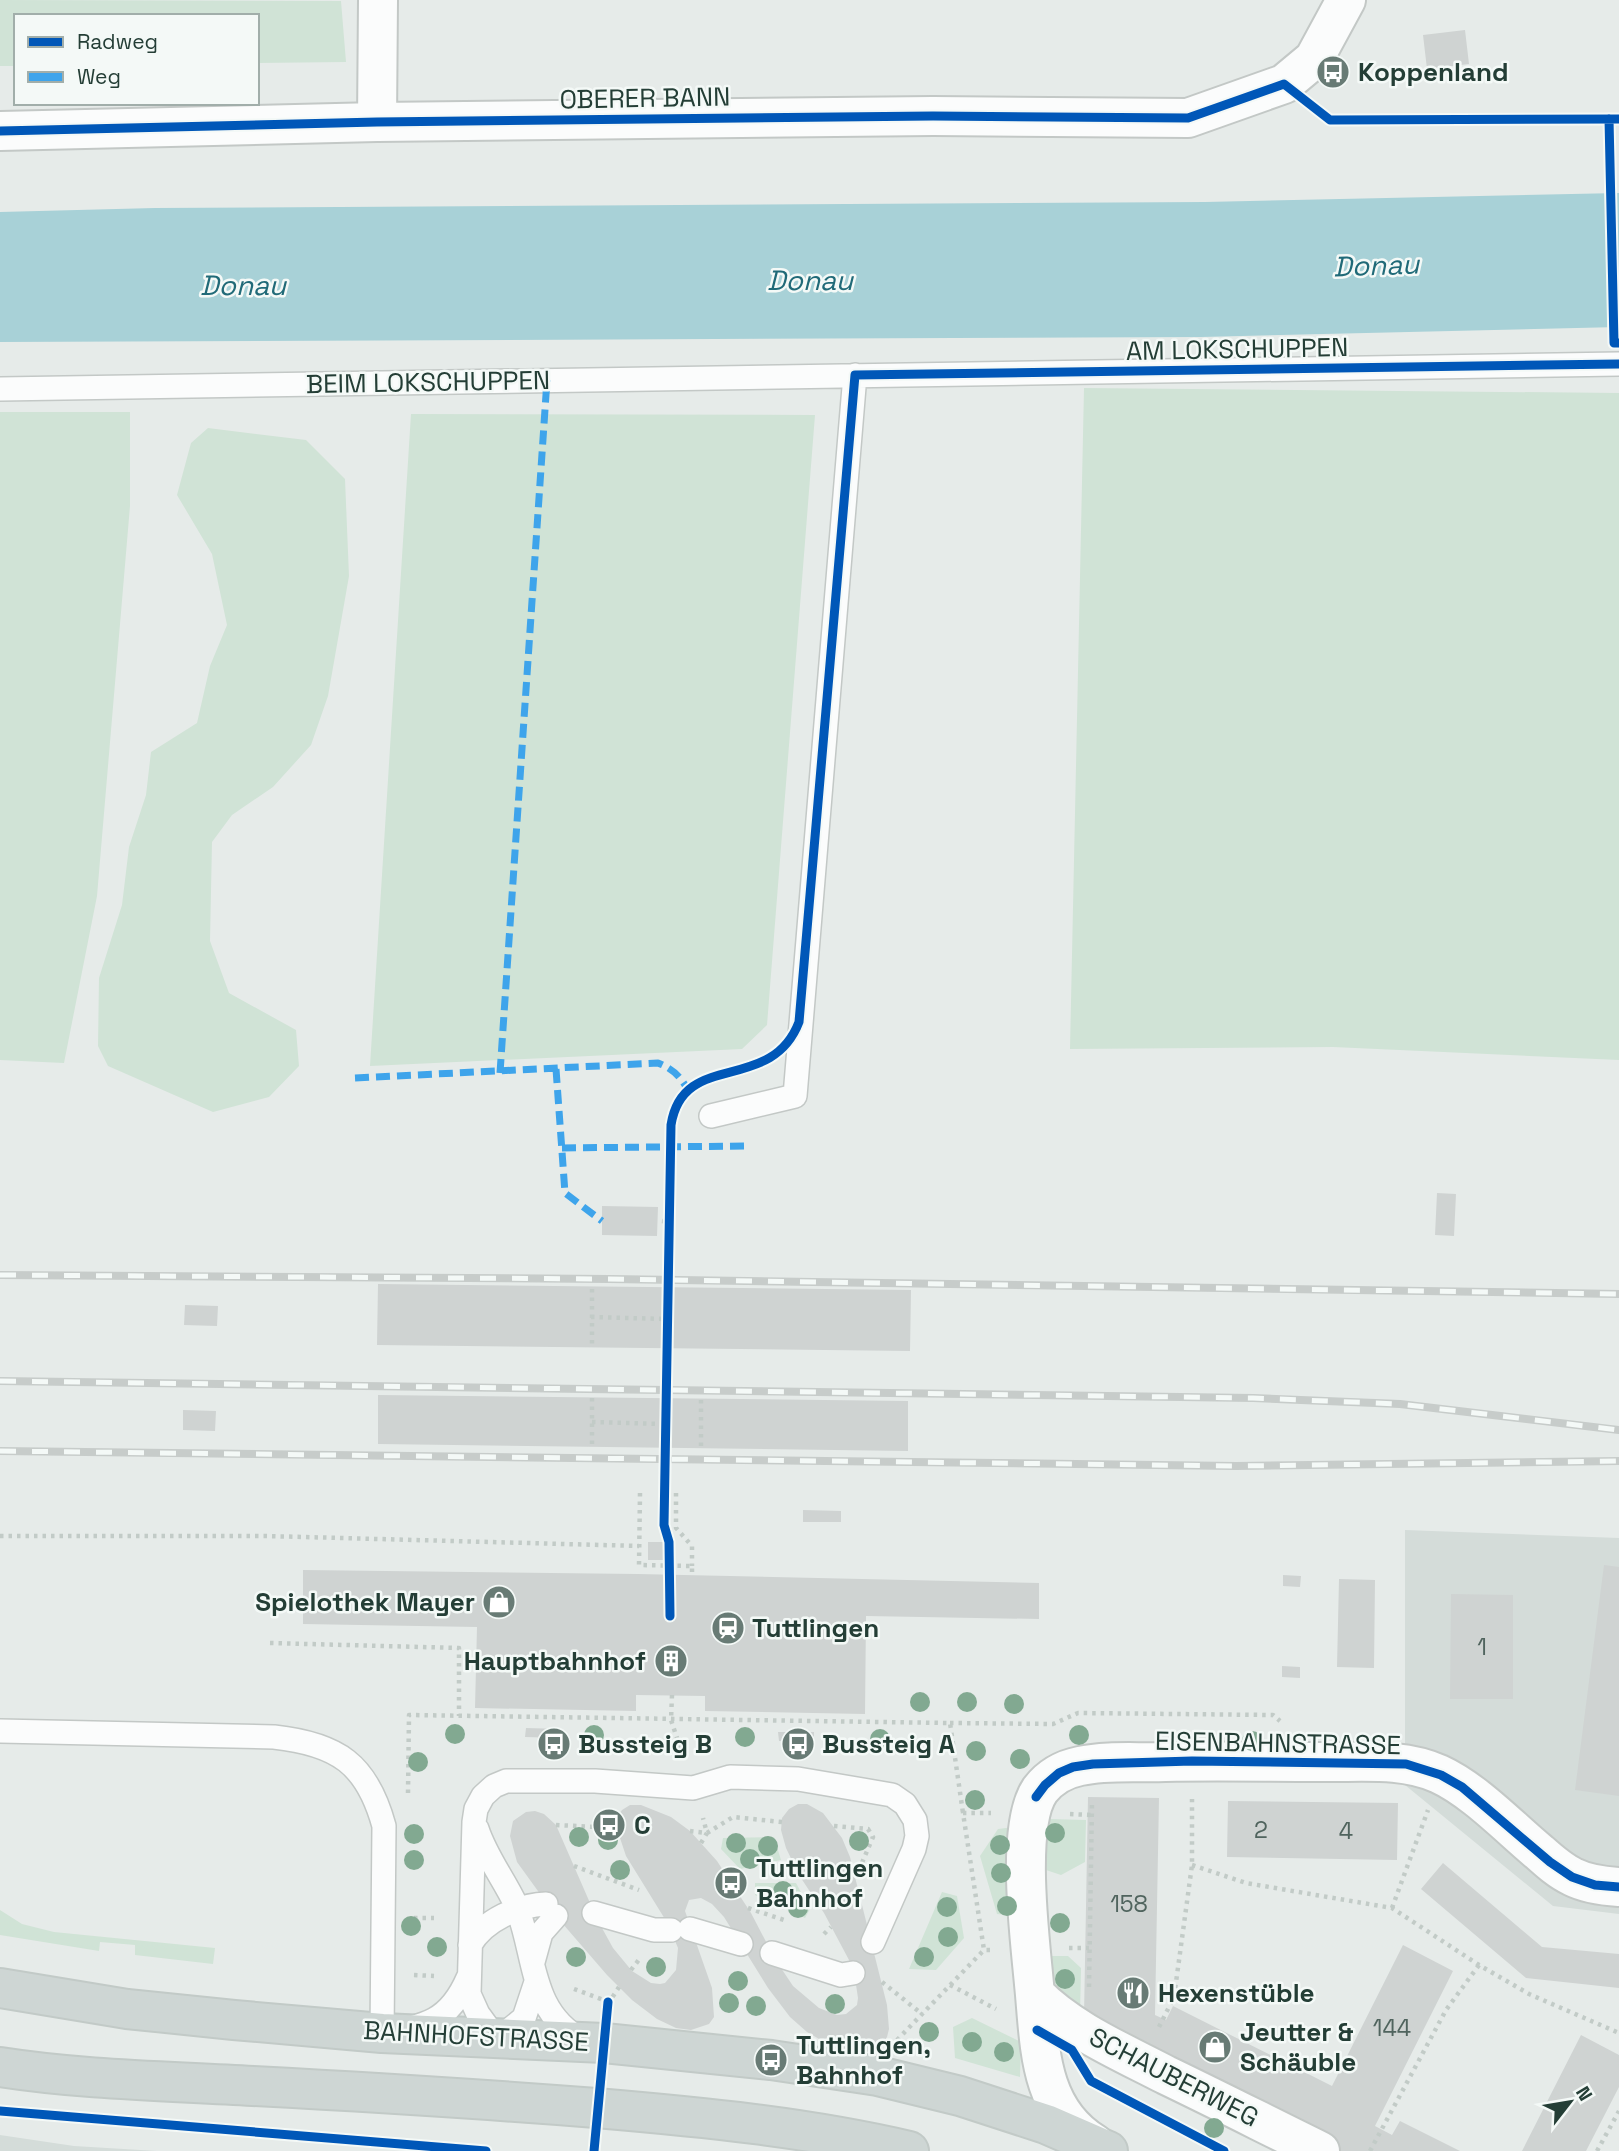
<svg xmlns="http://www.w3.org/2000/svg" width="1619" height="2151" font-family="'Space Grotesk',sans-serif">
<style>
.built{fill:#d4dcd9}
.green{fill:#d0e3d6}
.water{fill:#a8d1d7}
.building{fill:#cfd3d2}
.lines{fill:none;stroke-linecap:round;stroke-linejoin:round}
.service-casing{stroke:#c3c8c6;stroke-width:26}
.minor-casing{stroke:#c3c8c6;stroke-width:42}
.primary-casing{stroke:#c2cac7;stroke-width:42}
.path{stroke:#c2cbc7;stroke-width:4.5;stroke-dasharray:3.5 5;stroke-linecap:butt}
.service{stroke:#fbfcfc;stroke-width:23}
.minor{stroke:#fbfcfc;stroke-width:38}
.primary{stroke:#ced6d4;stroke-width:38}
.rail-casing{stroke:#c7ccca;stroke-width:8}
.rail{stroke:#f4f9f7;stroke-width:5;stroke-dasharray:16;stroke-linecap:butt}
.quiet{stroke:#3ea4eb;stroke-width:7;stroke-dasharray:14 7;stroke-linecap:butt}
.cycleway-casing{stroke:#f4f9f7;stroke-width:13}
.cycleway{stroke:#0057b8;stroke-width:9}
.tree{fill:#82a991}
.labels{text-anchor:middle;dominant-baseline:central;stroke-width:5;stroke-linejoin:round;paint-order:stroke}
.number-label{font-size:23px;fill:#50645e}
.poi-label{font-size:26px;font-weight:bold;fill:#243e36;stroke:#f4f9f7;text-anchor:start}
.street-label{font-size:26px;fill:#243e36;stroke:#f4f9f7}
.water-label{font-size:28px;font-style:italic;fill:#206a78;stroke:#f4f9f7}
</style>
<rect width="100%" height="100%" fill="#e6ebe9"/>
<!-- built -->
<path class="built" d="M1405 1530 1619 1538V1914L1553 1906 1405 1785Z
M0 2135 74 2146 157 2151H0Z"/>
<!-- green -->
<path class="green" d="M0 0 341 1 346 62 257 63V16H16V66H0Z
M1084 388 1619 393V1060L1333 1047 1070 1049Z
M0 412H130V506L97 896 64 1063 0 1060Z
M411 414 815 415 767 1025 742 1049 370 1066Z
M208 428 306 440 345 479 349 576 328 696 311 745 273 787 232 815 212 842 210 941 229 993 296 1030 299 1066 269 1097 213 1112 108 1066 98 1046 99 978 122 905 129 847 146 795 151 752 197 723 210 666 227 625 212 554 177 495 191 443Z
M1049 1819 1086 1820 1085 1862 1061 1875 1040 1868Z
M1014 1827 1017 1916 997 1914 980 1856 998 1829Z
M774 1837 781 1860 740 1869 721 1849 723 1838Z
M755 1883H796L810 1909 805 1918 755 1895Z
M942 1892 957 1896 964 1938 936 1970 909 1969Z
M0 1910 22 1924 54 1932 215 1948 213 1964 135 1955V1945L100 1942 99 1951 0 1935Z
M1044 1956H1068L1081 1968 1080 2015 1054 1991Z
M972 2018 1021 2042 1020 2077 955 2058 953 2027Z"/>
<!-- water -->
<path class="water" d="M1619 193V327L1201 337 0 342V212L155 208 1205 202Z"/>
<!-- building -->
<path class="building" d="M1465 30 1469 64 1427 69 1423 35Z
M1437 1193 1456 1194 1454 1236 1435 1235Z
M602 1206 658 1207 657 1236 602 1235Z
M378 1284 911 1290 910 1351 377 1345Z
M185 1305 218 1306 217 1326 184 1325Z
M378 1395 908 1401V1451L378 1444Z
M183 1410 216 1411 215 1431 183 1430Z
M803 1510 841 1511V1522H803Z
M648 1542H664V1560H648Z
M1604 1565 1619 1567V1796L1575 1790Z
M303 1570 638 1574 1039 1583V1619L866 1616 865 1714 705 1711V1696L636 1695V1711L475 1708 477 1627 303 1624Z
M1283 1575 1301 1576 1300 1587 1283 1586Z
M1339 1579 1375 1580 1374 1668 1337 1667Z
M1451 1594 1513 1595V1699H1450Z
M1282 1666 1300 1667V1678L1282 1677Z
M526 1728 561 1729V1738L525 1737Z
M778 1732H814V1741H779Z
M1088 1797 1159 1798 1155 2015 1166 2020 1173 2006 1332 2086 1403 1945 1453 1971 1375 2126 1392 2135 1400 2121 1460 2151H1331L1084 2016Z
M1228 1801 1398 1803 1397 1860 1227 1857Z
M798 1804H807L823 1813 842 1838 850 1857 887 2005 889 2029 887 2037 882 2045 875 2050 866 2052 840 2051 807 2032 790 2017 768 1988 724 1917 712 1904 701 1898 689 1900 685 1911 712 1988 714 2017 709 2024 691 2030 676 2028 657 2019 632 2000 607 1975 556 1916 517 1862 510 1836 513 1821 526 1812 535 1811 544 1814 556 1825 597 1919 613 1948 632 1971 651 1983 660 1984 665 1983 676 1970 678 1948 668 1924 626 1856 616 1826 617 1817 622 1810 630 1805H641L671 1817 690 1831 717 1861 751 1913 775 1959 793 1986 819 2008 837 2015 846 2014 857 2005 858 1998 855 1978 849 1960 824 1913 799 1875 786 1848 781 1830 782 1818 789 1809Z
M1443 1863 1542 1947 1619 1954V1988L1526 1978 1421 1889Z
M1581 2035 1619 2055V2087L1586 2151H1522Z"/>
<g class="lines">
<defs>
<path id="service" d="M0 389 1619 364
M711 1116 795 1096 855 375
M0 1731 274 1737C338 1744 367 1764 384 1826L382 2033C426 2026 449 2022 468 1978
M477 1829C486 1857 504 1879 516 1905 536 1954 529 2012 582 2040
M594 1913 654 1930H671
M690 1929 741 1944
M470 1945C484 1920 519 1905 546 1904
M772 1953 841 1975 853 1973
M533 1962 541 1933 556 1916
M536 1982 524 2018 497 2040 478 2014 469 1994 474 1822 476 1809 483 1796 494 1786 506 1781H595L693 1788 730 1777 798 1779 892 1795 905 1804 915 1820 917 1836 914 1849 873 1942"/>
<path id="minor" d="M377 122 378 0
M0 131 377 122 933 116 1188 118 1284 84 1314 59 1346 0
M1035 1994C1070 2030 1122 2052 1166 2075 1218 2100 1269 2126 1320 2151
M1095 2144C1037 2109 1040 2043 1034 1984 1030 1939 1015 1826 1040 1790 1050 1777 1065 1769 1080 1766 1107 1760 1137 1763 1165 1762 1216 1761 1267 1762 1318 1762 1359 1763 1401 1757 1439 1774 1474 1790 1509 1827 1539 1852 1549 1861 1560 1871 1573 1877 1587 1884 1603 1886 1619 1887"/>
<path id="primary" d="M0 1988 127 2009 234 2020 382 2033 604 2043 771 2060 878 2076 960 2096 1046 2124 1108 2151
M0 2067C83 2080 169 2081 253 2086 367 2092 481 2099 596 2108 701 2117 806 2127 909 2151"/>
</defs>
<!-- service casing -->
<use href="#service" class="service-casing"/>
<!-- minor casing -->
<use href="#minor" class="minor-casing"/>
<!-- primary casing -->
<use href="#primary" class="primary-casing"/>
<!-- path -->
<path class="path" d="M1609 119 1614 333
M662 1221 669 1222
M592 1289V1346
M591 1317 666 1319
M592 1398V1446
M701 1400V1448
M592 1422 665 1424
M640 1493 639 1565 692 1566V1575
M676 1493V1528L692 1546V1566
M0 1536H266L639 1546
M270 1643 459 1648V1716
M672 1695 671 1720 683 1756
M950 1723 1053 1724 1078 1713 1273 1715 1280 1721
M408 1793 409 1715 950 1723 963 1813
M1070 1814 1091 1815
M556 1825 617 1828
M834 1826 868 1829 873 1837 856 1877
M690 1831 707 1833 733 1817 782 1822
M701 1843 707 1833 703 1818
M1192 1865 1246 1883 1392 1908 1479 1965 1529 1994 1619 2033
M574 1866 639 1890
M748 1908 787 1921
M1392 1908 1428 1810
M414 1918H434
M824 1934 831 1927
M1069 1948H1089
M990 1950H984L963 1813H991
M631 1970 641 1957
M414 1975 434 1976
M882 1982 922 2014
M950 1985 996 2009
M1089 1987 1092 1803
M574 1989 609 2002
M608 2004 619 1987
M1159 2027 1174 1997 1192 1865V1799
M897 2040 984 1950
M1370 2151 1446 2010 1479 1965
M1597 2151 1619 2111"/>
<!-- service -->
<use href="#service" class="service"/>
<!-- minor -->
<use href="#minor" class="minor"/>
<!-- primary -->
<use href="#primary" class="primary"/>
<defs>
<path id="rail" d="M0 1275 610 1279 1619 1294
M0 1381 1253 1398 1400 1404 1619 1430
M0 1451 1236 1466 1619 1461"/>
</defs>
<!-- rail casing -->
<use href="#rail" class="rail-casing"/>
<!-- rail -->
<use href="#rail" class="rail"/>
<!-- quiet -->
<path class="quiet" d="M556 1069 565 1193 602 1221
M500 1073 547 380
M355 1078 658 1063C673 1069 680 1076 688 1090
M562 1148 744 1146"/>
<defs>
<path id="cycleway" d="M1609 119 1614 343H1619
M0 131 377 122 933 116 1188 118 1284 84 1330 120 1619 119
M670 1616 669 1542 664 1525 671 1125C683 1049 771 1095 799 1022L855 375 1619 364
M1036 1797 1045 1785 1059 1773 1073 1767 1093 1764 1192 1761 1406 1764 1441 1775 1462 1787 1550 1862 1572 1877 1595 1885 1619 1887
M1037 2030 1072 2050 1091 2081 1224 2151
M0 2111 486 2151
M594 2151 608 2002"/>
</defs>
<!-- cycleway casing -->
<use href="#cycleway" class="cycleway-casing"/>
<!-- cycleway -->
<use href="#cycleway" class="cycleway"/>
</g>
<!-- trees -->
<g class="tree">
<circle cx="920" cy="1702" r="10"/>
<circle cx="967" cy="1702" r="10"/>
<circle cx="1014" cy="1704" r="10"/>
<circle cx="455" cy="1734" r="10"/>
<circle cx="594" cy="1735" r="10"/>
<circle cx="1079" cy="1735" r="10"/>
<circle cx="745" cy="1737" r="10"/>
<circle cx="880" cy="1739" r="10"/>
<circle cx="1252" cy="1741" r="10"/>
<circle cx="976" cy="1751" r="10"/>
<circle cx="1020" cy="1759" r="10"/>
<circle cx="418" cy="1762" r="10"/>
<circle cx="975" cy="1800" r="10"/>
<circle cx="1055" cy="1833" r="10"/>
<circle cx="414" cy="1834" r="10"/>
<circle cx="579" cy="1837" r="10"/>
<circle cx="608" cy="1840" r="10"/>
<circle cx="859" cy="1841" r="10"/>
<circle cx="736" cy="1843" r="10"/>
<circle cx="1000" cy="1845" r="10"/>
<circle cx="768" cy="1846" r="10"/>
<circle cx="750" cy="1859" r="10"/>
<circle cx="414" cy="1860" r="10"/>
<circle cx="620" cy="1870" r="10"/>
<circle cx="1001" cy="1873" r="10"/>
<circle cx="783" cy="1891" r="10"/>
<circle cx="1007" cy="1906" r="10"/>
<circle cx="947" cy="1907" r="10"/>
<circle cx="798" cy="1908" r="10"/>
<circle cx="1060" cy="1923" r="10"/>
<circle cx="411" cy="1926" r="10"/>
<circle cx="948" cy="1937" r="10"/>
<circle cx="437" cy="1947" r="10"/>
<circle cx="576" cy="1957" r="10"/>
<circle cx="924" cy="1957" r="10"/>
<circle cx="656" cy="1967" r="10"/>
<circle cx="1065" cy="1979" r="10"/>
<circle cx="738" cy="1981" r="10"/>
<circle cx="729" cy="2003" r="10"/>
<circle cx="835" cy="2004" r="10"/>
<circle cx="756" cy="2006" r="10"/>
<circle cx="929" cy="2032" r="10"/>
<circle cx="972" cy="2042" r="10"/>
<circle cx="1004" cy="2052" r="10"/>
<circle cx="1214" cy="2128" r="10"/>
</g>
<!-- icons -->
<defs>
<symbol id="bus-disc" viewBox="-11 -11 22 22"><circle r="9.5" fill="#687b75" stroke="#f4f9f7"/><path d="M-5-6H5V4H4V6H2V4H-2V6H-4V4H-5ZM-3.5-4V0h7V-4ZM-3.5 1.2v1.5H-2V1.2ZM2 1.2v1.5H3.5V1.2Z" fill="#fff"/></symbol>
<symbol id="shop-disc" viewBox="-11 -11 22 22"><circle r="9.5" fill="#687b75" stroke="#f4f9f7"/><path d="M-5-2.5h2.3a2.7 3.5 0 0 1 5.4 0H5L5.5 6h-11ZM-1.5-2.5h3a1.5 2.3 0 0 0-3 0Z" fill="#fff"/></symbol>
<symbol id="station-disc" viewBox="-11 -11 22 22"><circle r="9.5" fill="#687b75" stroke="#f4f9f7"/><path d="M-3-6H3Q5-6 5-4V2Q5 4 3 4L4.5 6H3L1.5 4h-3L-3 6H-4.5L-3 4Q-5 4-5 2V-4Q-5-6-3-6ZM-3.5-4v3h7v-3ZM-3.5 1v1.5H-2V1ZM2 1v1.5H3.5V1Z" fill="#fff"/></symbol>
<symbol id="building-disc" viewBox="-11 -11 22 22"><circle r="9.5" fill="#687b75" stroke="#f4f9f7"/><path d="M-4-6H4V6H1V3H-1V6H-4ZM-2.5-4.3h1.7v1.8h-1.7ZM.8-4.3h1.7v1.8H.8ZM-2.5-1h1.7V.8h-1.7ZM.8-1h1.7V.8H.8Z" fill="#fff"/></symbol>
<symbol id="restaurant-disc" viewBox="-11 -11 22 22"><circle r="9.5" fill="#687b75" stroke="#f4f9f7"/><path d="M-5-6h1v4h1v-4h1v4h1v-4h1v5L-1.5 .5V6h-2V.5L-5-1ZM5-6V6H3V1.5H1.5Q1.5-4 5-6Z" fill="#fff"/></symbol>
</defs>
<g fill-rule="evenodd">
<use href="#bus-disc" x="1314" y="53" width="38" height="38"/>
<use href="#shop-disc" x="480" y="1583" width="38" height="38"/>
<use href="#station-disc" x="709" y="1609" width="38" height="38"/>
<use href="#building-disc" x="652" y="1642" width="38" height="38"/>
<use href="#bus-disc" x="535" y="1725" width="38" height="38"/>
<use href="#bus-disc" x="779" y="1725" width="38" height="38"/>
<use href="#bus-disc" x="590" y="1806" width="38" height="38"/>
<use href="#bus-disc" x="712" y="1864" width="38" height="38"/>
<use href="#restaurant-disc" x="1114" y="1974" width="38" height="38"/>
<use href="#shop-disc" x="1196" y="2028" width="38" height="38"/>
<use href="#bus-disc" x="752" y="2041" width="38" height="38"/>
</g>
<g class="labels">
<!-- number labels -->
<g class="number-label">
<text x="1482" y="1647">1</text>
<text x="1261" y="1830">2</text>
<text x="1346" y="1831">4</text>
<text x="1129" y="1904">158</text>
<text x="1392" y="2028">144</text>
</g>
<!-- poi labels -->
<g class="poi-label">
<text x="1358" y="72">Koppenland</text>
<text x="475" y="1602" text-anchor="end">Spielothek Mayer</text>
<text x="752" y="1628">Tuttlingen</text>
<text x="646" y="1661" text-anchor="end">Hauptbahnhof</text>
<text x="578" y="1744">Bussteig B</text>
<text x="822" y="1744">Bussteig A</text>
<text x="634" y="1825">C</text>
<text x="756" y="1868">Tuttlingen<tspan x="756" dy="30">Bahnhof</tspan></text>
<text x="1158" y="1993">Hexenstüble</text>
<text x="1240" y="2032">Jeutter &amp;<tspan x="1240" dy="30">Schäuble</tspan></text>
<text x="796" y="2045">Tuttlingen,<tspan x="796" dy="30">Bahnhof</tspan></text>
</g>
<!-- street labels -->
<g class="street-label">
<text transform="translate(645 98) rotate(-1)">OBERER BANN</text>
<text transform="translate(1237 349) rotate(-1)">AM LOKSCHUPPEN</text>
<text transform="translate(428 382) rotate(-1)">BEIM LOKSCHUPPEN</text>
<text transform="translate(1278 1743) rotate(1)">EISENBAHNSTRASSE</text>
<text transform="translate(476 2036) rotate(3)">BAHNHOFSTRASSE</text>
<text transform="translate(1174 2077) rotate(27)">SCHAUBERWEG</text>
</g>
<!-- water labels -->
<g class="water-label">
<text transform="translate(1376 265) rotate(-2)">Donau</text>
<text x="810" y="280">Donau</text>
<text x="243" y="285">Donau</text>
</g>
</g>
<!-- legend -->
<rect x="14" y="14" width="245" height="91" fill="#f4f9f7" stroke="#a1aeaa" stroke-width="2"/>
<rect x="28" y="37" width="35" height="10" fill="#0057b8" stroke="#a1aeaa" stroke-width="2"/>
<text x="77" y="49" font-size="21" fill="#243e36">Radweg</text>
<rect x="28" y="72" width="35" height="10" fill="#3ea4eb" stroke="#a1aeaa" stroke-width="2"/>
<text x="77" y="84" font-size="21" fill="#243e36">Weg</text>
<!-- north arrow -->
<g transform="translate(1570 2102) rotate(59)" stroke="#f4f9f7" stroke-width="5" paint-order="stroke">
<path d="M0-5L12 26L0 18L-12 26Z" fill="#243e36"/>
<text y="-10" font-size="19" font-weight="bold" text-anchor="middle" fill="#243e36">N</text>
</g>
</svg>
